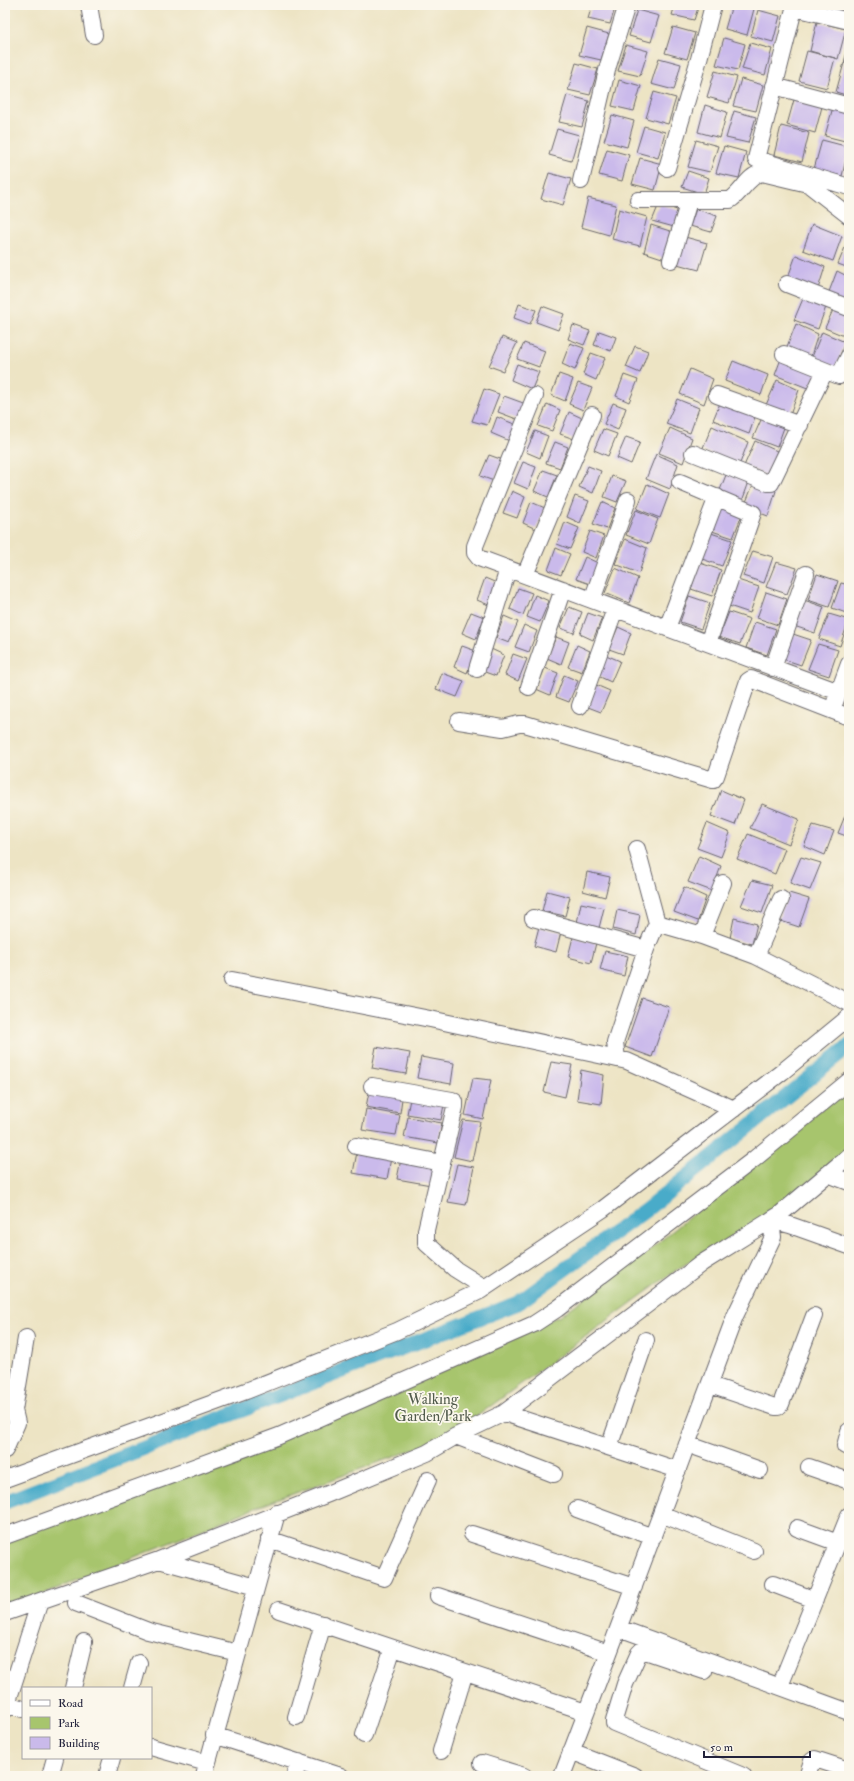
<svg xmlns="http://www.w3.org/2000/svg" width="854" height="1781" font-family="'IM FELL Double Pica',serif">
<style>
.green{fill:#a7c56d;stroke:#647454}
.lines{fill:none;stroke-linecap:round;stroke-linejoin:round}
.canal{stroke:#4aabc9;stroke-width:15}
.building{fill:#cabaeb}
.minor-casing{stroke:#69666b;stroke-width:18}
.minor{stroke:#fff;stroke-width:16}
.labels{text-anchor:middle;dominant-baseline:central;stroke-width:3.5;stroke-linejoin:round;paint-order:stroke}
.park-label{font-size:15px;fill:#515b4c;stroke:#fbf7ec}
</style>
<rect width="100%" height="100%" fill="#fbf7ec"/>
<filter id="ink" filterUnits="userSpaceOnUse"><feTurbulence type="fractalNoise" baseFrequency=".025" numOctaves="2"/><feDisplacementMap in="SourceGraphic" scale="8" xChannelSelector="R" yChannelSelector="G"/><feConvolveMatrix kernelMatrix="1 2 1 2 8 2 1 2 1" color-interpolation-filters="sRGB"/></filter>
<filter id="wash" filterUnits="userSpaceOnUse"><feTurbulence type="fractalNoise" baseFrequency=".012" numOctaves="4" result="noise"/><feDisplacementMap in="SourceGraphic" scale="16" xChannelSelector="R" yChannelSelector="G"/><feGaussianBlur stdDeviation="0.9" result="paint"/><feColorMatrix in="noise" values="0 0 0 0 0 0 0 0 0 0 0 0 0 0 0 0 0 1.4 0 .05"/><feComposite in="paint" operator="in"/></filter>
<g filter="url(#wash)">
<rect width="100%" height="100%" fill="#ede4c4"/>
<!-- green -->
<path class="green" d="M849 1086V1152L759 1221 679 1268 450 1436 255 1508 36 1597 5 1607V1540L560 1316 647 1252Z"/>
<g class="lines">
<!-- canal -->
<path class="canal" d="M5 1502 518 1303 646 1210 849 1046"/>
</g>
<g id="blocks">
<!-- building -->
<path class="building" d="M592 5H616L610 24 588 19Z
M646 5H663L662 9Z
M675 5H699L694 20 672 15Z
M732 5H740L754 9 747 35 725 29Z
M637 10 659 16 651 42 629 36Z
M758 10 780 16 773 42 751 36Z
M817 22 846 29 838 59 810 51Z
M673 27 695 33 687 59 665 53Z
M587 28 609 34 601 60 579 55Z
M724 38 745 44 738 70 716 65Z
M750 43 772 49 765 75 742 69Z
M626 45 648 51 640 76 618 71Z
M849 46V64L844 62Z
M807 51 835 58 827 88 799 81Z
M659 58 681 64 674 90 651 84Z
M576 63 598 69 590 95 568 90Z
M844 63 849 64V96L836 92Z
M715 71 737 77 729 103 707 97Z
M741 79 763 85 756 111 733 106Z
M619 80 641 86 634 111 612 106Z
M654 92 676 98 668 124 646 118Z
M567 95 589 101 582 127 559 122Z
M795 96 823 103 815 133 787 125Z
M705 105 727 112 720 138 698 132Z
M833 107 849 111V142L825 136Z
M734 111 756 117 748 143 726 138Z
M612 115 634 121 627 147 604 141Z
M644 126 665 132 658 158 636 152Z
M781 126 809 133 802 162 774 155Z
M557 129 579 135 571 161 549 155Z
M696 140 718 146 710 172 688 167Z
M822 140 849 147 842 176 814 169Z
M724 146 746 152 739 178 716 173Z
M607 149 629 155 622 181 599 175Z
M640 158 662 164 655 190 632 184Z
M688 171 709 178 704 194 682 187Z
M549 173 571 179 563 205 541 199Z
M588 198 616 205 609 235 581 227Z
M659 204 680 211 674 227 652 221Z
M619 209 647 217 640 246 612 239Z
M696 209 717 216 711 232 690 226Z
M812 224 842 236 833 261 803 250Z
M651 225 673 232 665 259 644 252Z
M685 237 707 243 699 270 677 264Z
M849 238V268L838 264Z
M796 255 825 267 817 292 787 280Z
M837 271 849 277V305L827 297Z
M805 294 827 304 818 329 794 320Z
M836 303 849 309V338L825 328Z
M519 304 536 310 530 324 514 318Z
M542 306 564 314 558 330 536 322Z
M796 324 818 334 810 359 786 349Z
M573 325 590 331 584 345 568 339Z
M599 331 616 337 611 351 594 345Z
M822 332 845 342 836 367 812 357Z
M502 337 517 343 503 371 489 366Z
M524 343 545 351 539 367 517 359Z
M570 343 584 348 575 370 562 364Z
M635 346 648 351 640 373 626 367Z
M591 353 605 358 596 380 583 374Z
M782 356 818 370 810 389 775 375Z
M733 361 768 375 761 395 725 381Z
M517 364 539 372 532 389 511 380Z
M690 369 713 379 704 404 680 394Z
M559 374 573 379 565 401 551 395Z
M624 375 638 380 629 402 616 396Z
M777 380 799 390 790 415 766 405Z
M578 383 592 388 583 410 569 404Z
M484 389 499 394 487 425 472 421Z
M504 396 526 404 519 420 498 412Z
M677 399 699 408 690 433 666 424Z
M721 401 756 414 749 434 713 420Z
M613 403 626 408 618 430 604 424Z
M547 404 560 410 552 431 538 426Z
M569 412 582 418 574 439 560 434Z
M764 413 786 422 777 447 753 438Z
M497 417 519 426 512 442 491 433Z
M712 426 748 442 739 466 702 450Z
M670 428 692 438 683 463 659 453Z
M603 429 617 434 608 456 594 450Z
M535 431 548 436 540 458 526 452Z
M626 437 640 442 631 464 617 458Z
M755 441 777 451 768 476 744 466Z
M555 442 568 447 560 468 546 463Z
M656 454 678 464 670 489 646 479Z
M489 455 503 460 494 481 480 476Z
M523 462 536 467 528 489 514 483Z
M588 466 601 471 593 493 579 487Z
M543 470 557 475 548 497 534 491Z
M728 470 750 479 741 504 718 495Z
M612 476 626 481 617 502 604 497Z
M754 482 776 491 768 516 744 507Z
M647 484 669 494 660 518 637 509Z
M512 491 525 497 517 518 503 513Z
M575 496 589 501 580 523 567 517Z
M531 502 545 508 536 529 523 523Z
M602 502 615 508 607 529 593 524Z
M722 505 743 512 733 538 712 531Z
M636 510 658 519 649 544 626 535Z
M565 522 579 528 570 549 557 544Z
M590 531 604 536 596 558 582 552Z
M711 533 732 540 722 566 702 559Z
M625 539 647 548 639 573 615 564Z
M556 548 570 554 561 575 548 570Z
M753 551 773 557 764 583 743 576Z
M585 557 598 563 590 584 576 579Z
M776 562 797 568 787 594 766 587Z
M700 563 721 570 712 596 691 589Z
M615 568 638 578 629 603 605 593Z
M817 574 838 581 829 607 808 600Z
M485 578 499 584 491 606 477 600Z
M738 580 759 587 750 613 729 606Z
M841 583 849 585V614L832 608Z
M518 588 532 593 523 615 510 609Z
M766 592 787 599 778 625 757 618Z
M535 595 549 601 540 622 527 617Z
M689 596 710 603 701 629 680 622Z
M804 600 824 607 815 633 794 626Z
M569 607 582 612 574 633 560 628Z
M471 612 484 617 476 639 462 633Z
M729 612 750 619 740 644 719 637Z
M588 613 602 618 593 640 580 634Z
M829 614 849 620 840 646 819 639Z
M504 616 518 622 509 643 496 638Z
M755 622 776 629 767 655 746 648Z
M524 625 537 631 529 652 515 647Z
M618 627 631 633 623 654 609 649Z
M790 633 811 640 801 665 780 658Z
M556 637 569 642 561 664 547 658Z
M818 644 838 650 829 676 808 669Z
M577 645 590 651 582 672 568 667Z
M462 646 476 651 467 673 454 667Z
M491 649 504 655 496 676 482 671Z
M513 654 527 659 518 681 505 675Z
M606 655 620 661 611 682 598 676Z
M545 668 558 673 550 695 536 689Z
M442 673 464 681 457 697 436 689Z
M564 675 578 681 569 702 556 697Z
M596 685 610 691 601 712 588 707Z
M721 790 744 800 735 825 711 816Z
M762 804 799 819 789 844 750 828Z
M849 806V837L838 833Z
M707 823 730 833 721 857 697 848Z
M813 825 834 831 825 855 804 846Z
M748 834 785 849 775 874 737 859Z
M699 856 721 866 712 891 688 882Z
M801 857 821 863 810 890 790 883Z
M587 872 610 877 605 897 583 891Z
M752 880 772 885 762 913 741 906Z
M684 887 706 897 698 921 674 912Z
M547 891 570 897 565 916 542 911Z
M789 893 809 899 799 927 778 920Z
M581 903 604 908 599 928 577 923Z
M617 910 640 915 636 935 613 929Z
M734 918 757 924 752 944 730 938Z
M539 927 561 932 556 952 534 946Z
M573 937 596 943 591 963 568 957Z
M605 951 628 956 624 976 600 970Z
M642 998 669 1007 652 1057 625 1047Z
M376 1047 410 1053 406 1074 372 1068Z
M421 1057 454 1063 451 1084 417 1078Z
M551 1062 572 1065 565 1097 544 1092Z
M581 1070 604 1075 601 1104 577 1100Z
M473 1078 491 1080 483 1119 465 1115Z
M370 1087 403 1092 400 1113 366 1107Z
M411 1094 445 1100 441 1120 407 1114Z
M366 1109 400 1115 396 1135 362 1130Z
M408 1117 442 1123 438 1143 404 1137Z
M463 1120 480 1122 472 1161 454 1157Z
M357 1152 391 1158 387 1179 353 1173Z
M401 1159 434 1164 431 1185 397 1179Z
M457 1164 474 1167 466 1205 448 1202Z"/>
</g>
</g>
<g filter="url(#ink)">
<use href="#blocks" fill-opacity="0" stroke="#69666b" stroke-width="1"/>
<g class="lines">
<defs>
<path id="minor" d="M89 5 94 35
M795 5 756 159 849 187
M795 8 849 21
M774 86 849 106
M667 168 699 59 713 5
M581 181 608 66 627 5
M638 200H730C742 193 748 175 762 173L808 184 849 216
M671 260 689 201
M787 284 849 308
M784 354 839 376 849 356
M717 395 800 425
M535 396 475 546V553L479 558 839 692
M693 453 768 483H771L825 371
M680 482 753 513 708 643
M525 575 592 415
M592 600 628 500
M667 628 717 497
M773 668 806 574
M477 669 508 569
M529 687 563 589
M835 702 849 664
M580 706 615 609
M459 721 503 728 519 724H525L713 780 716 776 748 681 751 679 849 717
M637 849 657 923
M533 918 646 949
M702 936 723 883
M756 956 781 899
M232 980 430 1019 627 1061 734 1109
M617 1059 615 1042 646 949 657 923 702 936 756 956 849 1003
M372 1086 452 1100 455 1102V1107L426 1230V1243L455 1269 485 1288
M356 1146 442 1163
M828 1174 849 1182
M710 1385 775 1407H778L781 1404 814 1316
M504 1413 678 1470
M456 1436 554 1474
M687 1444 760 1470
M845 1446 849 1431
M609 1447 646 1340
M5 1450 17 1423 14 1410 26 1338
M809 1467 849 1481
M5 1479 246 1391 397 1331 480 1291 603 1209 782 1072 849 1017
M577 1509 653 1537
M661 1514 754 1551
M797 1528 838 1543
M472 1534 634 1587
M5 1536 279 1436 534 1324 557 1309 753 1160 849 1081
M269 1539 384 1578 428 1480
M159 1560 256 1587
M773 1584 815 1600
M438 1596 609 1653
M76 1603 148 1631 238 1653
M279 1610 586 1712
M5 1613 159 1560 328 1494 427 1453 456 1436 504 1413 702 1263 779 1215 849 1156
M619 1628 849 1712
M704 1671 642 1650 639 1653 625 1684 614 1720V1723L743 1776
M780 1686 849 1515
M73 1688 84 1642
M132 1688 139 1663
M7 1704 23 1709
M5 1710 40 1601
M296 1717 323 1624
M214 1735 341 1776
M364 1735 393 1648
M151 1747 207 1763
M441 1751 465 1672
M571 1751 635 1776
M482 1763 524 1776
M50 1776 55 1758
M107 1776 112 1758
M204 1776 277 1513
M294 1776 299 1762
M562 1776 609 1653 735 1316 773 1237 771 1220 790 1225 849 1246
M807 1776 812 1761 815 1759 849 1770"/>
</defs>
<!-- minor casing -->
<use href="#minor" class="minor-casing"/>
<!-- minor -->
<use href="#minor" class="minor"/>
</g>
</g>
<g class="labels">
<!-- park labels -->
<g class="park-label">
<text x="433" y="1399">Walking<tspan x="433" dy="17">Garden/Park</tspan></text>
</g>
</g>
<!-- margin -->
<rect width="854" height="1781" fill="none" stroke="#fbf7ec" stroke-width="20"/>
<!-- legend -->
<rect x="22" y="1687" width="130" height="72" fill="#fbf7ec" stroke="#a4a2a5"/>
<rect x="30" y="1700" width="20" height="6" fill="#ffffff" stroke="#a4a2a5"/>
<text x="58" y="1707" font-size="12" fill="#22223b">Road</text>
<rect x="30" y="1717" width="20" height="12" fill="#a7c56d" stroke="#a4a2a5"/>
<text x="58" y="1727" font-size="12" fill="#22223b">Park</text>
<rect x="30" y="1737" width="20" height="12" fill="#cabaeb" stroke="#a4a2a5"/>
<text x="58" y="1747" font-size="12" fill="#22223b">Building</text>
<!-- scale -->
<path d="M704 1751v6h106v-6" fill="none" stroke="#22223b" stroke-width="2"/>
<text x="710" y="1751" font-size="12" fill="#22223b" stroke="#fbf7ec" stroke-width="3" paint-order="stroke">50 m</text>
</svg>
